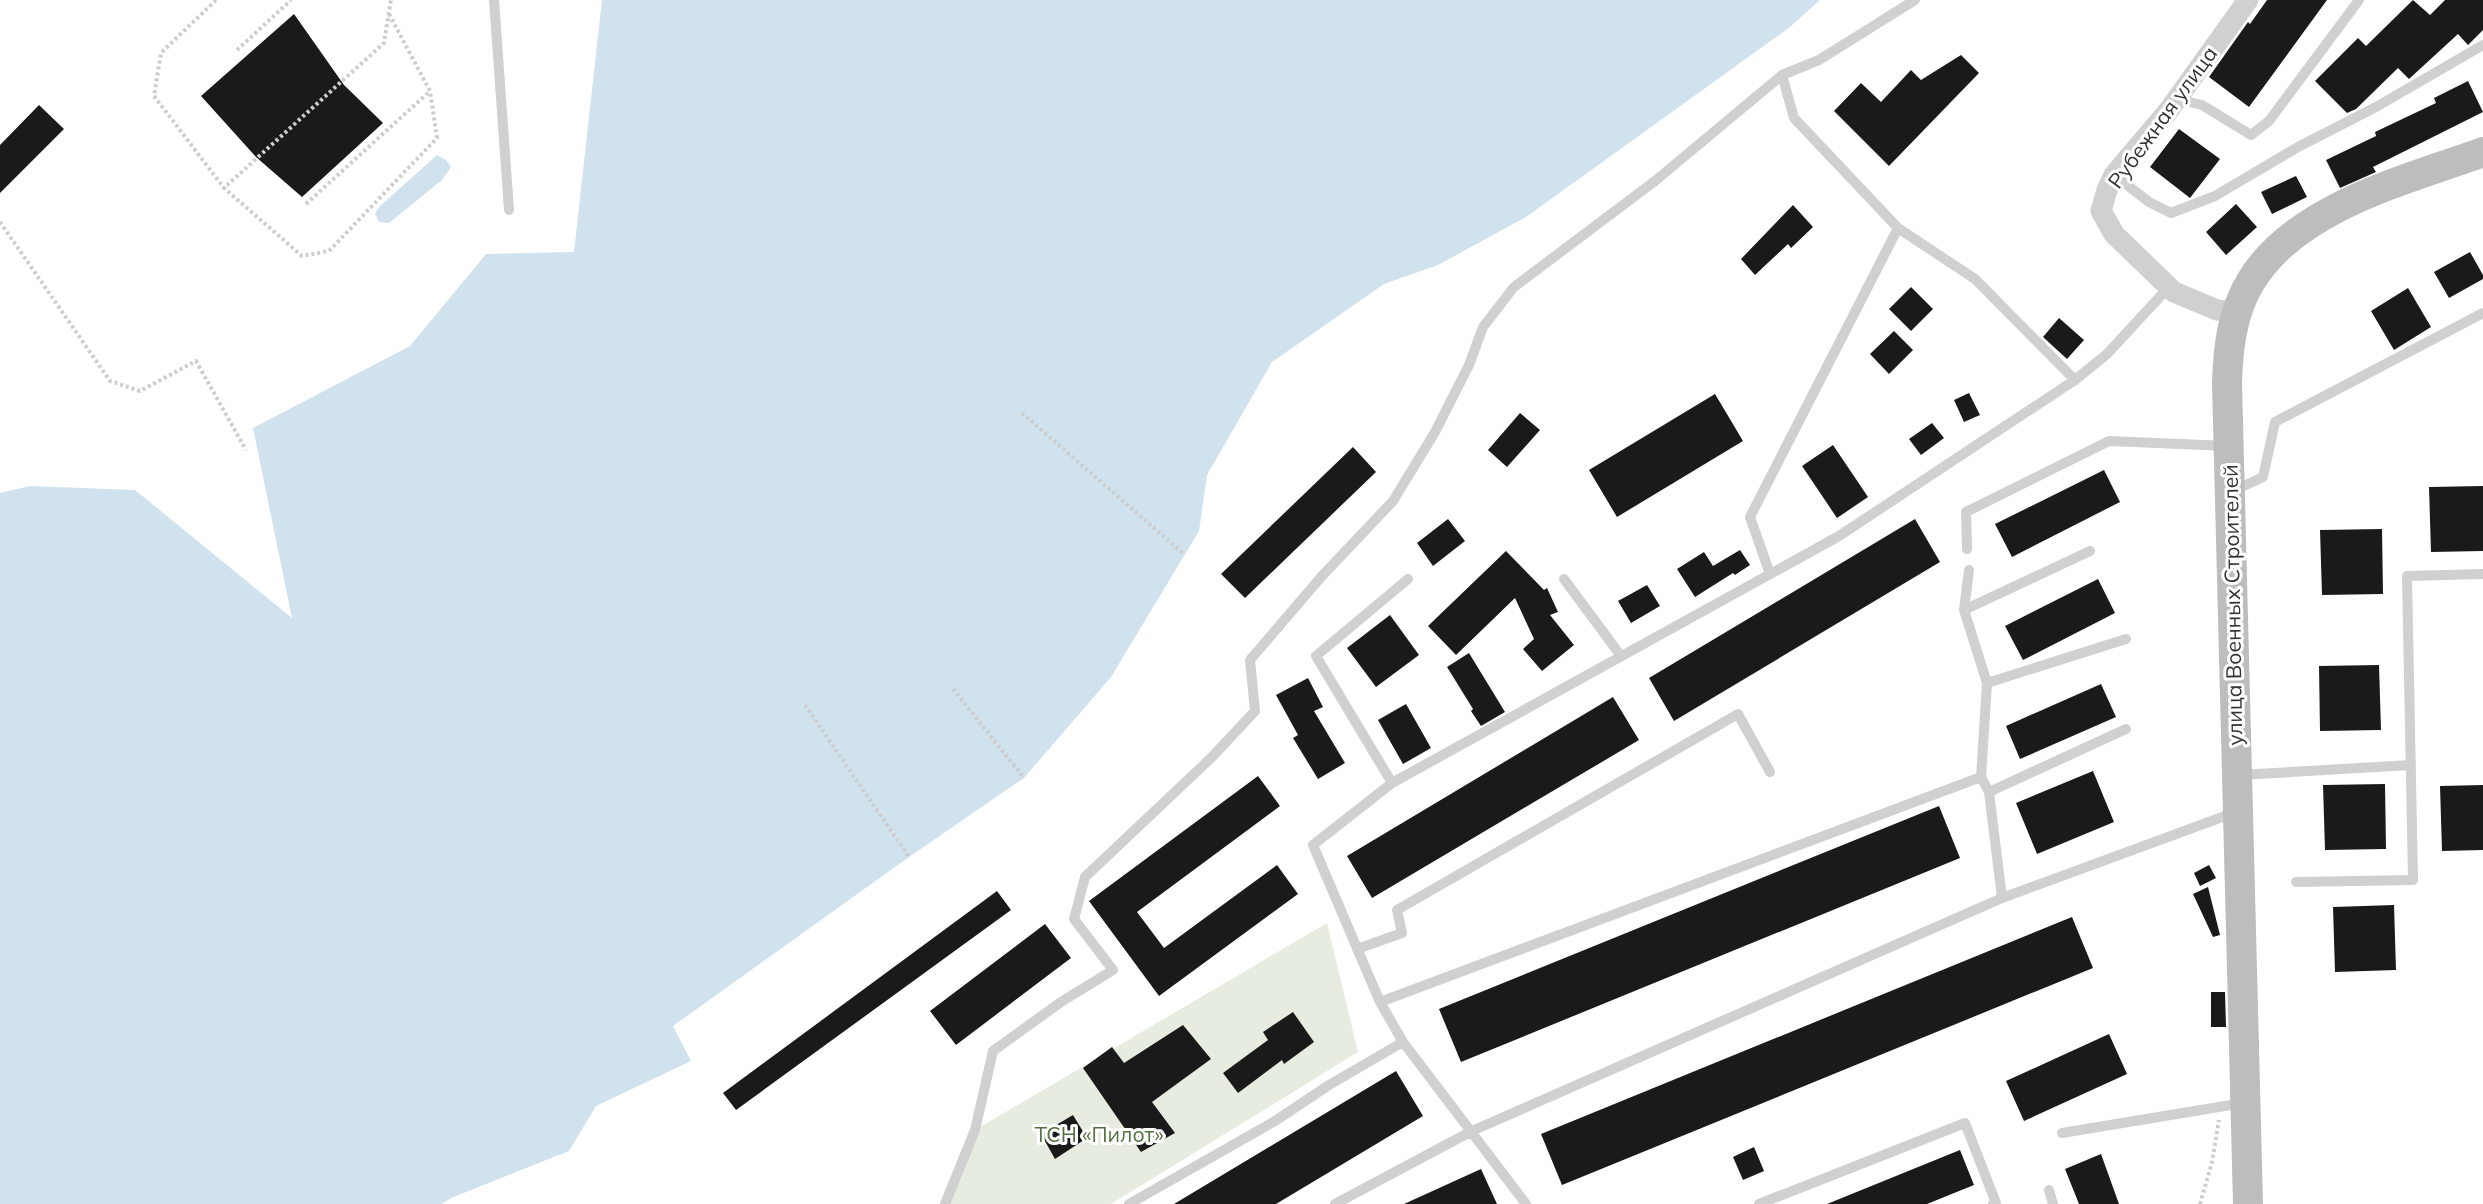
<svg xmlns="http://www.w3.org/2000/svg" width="2483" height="1204" font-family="Mulish,sans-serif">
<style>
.green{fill:#e6ecdf}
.water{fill:#cfe2ee}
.building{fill:#1a1a1a}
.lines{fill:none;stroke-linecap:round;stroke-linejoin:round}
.path{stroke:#cdcdcd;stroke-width:4;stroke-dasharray:3 3;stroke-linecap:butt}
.lane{stroke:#d0d0d0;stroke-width:10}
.street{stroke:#d0d0d0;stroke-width:21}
.secondary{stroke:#bdbdbd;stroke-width:30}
.labels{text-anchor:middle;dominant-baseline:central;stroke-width:6;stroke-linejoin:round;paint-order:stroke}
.street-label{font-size:21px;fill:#333;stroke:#fff}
.park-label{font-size:21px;fill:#56703f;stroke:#fff}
</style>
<rect width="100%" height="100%" fill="#fff"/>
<!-- green -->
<path class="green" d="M1327 923 1358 1052 1111 1204H940L975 1130Z"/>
<!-- water -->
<path class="water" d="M602 0H1820L1790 27 1526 217 1438 265 1384 284 1272 362 1207 475 1199 531 1111 677 1024 778 909 857 673 1026 691 1061 596 1106 569 1151 451 1198 442 1204H0V493L30 486 135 490 292 618 253 428 410 346 486 254 574 252Z
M437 155 446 160 451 167 442 180 389 223 379 222 375 214 379 207Z"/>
<!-- building -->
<path class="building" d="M2267 0H2327L2249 107 2209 77 2248 22 2250 24Z
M2413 0 2430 15 2445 0H2483V30L2468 45 2458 34 2409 79 2398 68 2356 109 2347 113 2315 81 2358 38 2366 46Z
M294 14 344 85 383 123 302 197 256 157 201 96Z
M1961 55 1979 73 1889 166 1834 111 1861 83 1881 102 1911 70 1921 80Z
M2468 81 2483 112 2373 167 2376 172 2340 188 2326 160 2376 136 2375 132 2436 103 2434 98Z
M39 105 64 129 0 193V145Z
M2179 129 2220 159 2190 198 2150 167Z
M2296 176 2307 197 2272 214 2261 192Z
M2236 204 2257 227 2226 255 2206 232Z
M1793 205 1813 227 1791 248 1788 244 1755 275 1741 259Z
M2470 252 2483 275V279L2449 298 2434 272Z
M1911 287 1933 309 1911 331 1889 309Z
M2408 288 2431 327 2394 350 2371 311Z
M2059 318 2084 340 2067 359 2043 337Z
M1894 331 1913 350 1889 374 1870 354Z
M1969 393 1980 415 1964 422 1954 400Z
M1715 394 1743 441 1617 517 1589 470Z
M1520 413 1540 430 1507 467 1488 450Z
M1932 423 1944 438 1921 455 1909 439Z
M1833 445 1868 497 1837 518 1802 466Z
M1353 447 1376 472 1245 598 1221 574Z
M2104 470 2120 502 2012 557 1995 524Z
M2483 486V551L2431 552 2429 487Z
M1448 519 1465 541 1433 566 1417 543Z
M1915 519 1940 562 1674 721 1649 678Z
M2382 529 2383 594 2322 595 2320 530Z
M1740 550 1750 565 1735 575 1733 573 1695 597 1677 569 1704 552 1713 566Z
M1506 551 1544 590 1547 588 1558 612 1550 615 1574 645 1542 671 1523 649 1534 639 1515 598 1456 655 1428 626Z
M2098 579 2115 613 2023 660 2005 626Z
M1647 585 1660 606 1631 623 1618 601Z
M1390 615 1419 655 1376 687 1347 648Z
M1469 653 1505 712 1481 726 1471 711 1473 709 1447 667Z
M2379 665 2381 730 2320 731 2319 666Z
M1308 678 1323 707 1314 711 1345 763 1318 779 1293 738 1298 735 1276 695Z
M2101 684 2116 717 2020 759 2006 726Z
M1613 697 1639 740 1372 898 1347 856Z
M1406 704 1431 748 1403 764 1378 720Z
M2093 771 2114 822 2037 854 2016 803Z
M1258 776 1280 806 1137 912 1164 948 1277 865 1298 894 1159 996 1089 901Z
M2385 784 2386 849 2325 850 2323 785Z
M2483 785V850L2442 851 2440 786Z
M1939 806 1960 858 1461 1062 1439 1009Z
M2209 865 2216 878 2200 886 2194 873Z
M2208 887 2220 935 2213 937 2193 894Z
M997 891 1011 910 736 1110 723 1093Z
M2394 905 2396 970 2335 972 2333 907Z
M2072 917 2093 968 1562 1185 1541 1134Z
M1045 924 1071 958 956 1045 930 1011Z
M2211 992H2225L2226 1027H2211Z
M1293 1012 1314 1042 1284 1064 1282 1060 1238 1093 1223 1073 1268 1040 1263 1032Z
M1183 1025 1211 1059 1152 1102 1175 1133 1141 1152 1083 1068 1112 1047 1124 1063Z
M2109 1034 2127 1074 2024 1121 2006 1081Z
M1396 1071 1423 1116 1276 1204H1174Z
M1073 1115 1087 1138 1055 1159 1041 1134Z
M1754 1147 1764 1171 1743 1180 1733 1157Z
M1960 1150 1974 1185 1927 1204H1827Z
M2101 1154 2119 1204H2079L2065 1169Z
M1481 1169 1497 1204H1404Z"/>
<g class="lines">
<!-- path -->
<path class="path" d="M216 0 161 53 154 96 224 188
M389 14 430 91 437 138 329 251 302 256 224 188 384 43 391 0
M237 50 291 0
M306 204 430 91
M0 222 110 381 140 391 196 361 246 450
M1022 413 1185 555
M953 689 1024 778
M805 705 909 857
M2200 1204 2212 1162 2219 1120"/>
<!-- lane -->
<path class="lane" d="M494 0 509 210
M1782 75 1794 118 1898 228
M2177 99 2202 105 2251 135 2269 121 2359 0
M2114 175 2149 202 2171 213 2215 196 2298 147 2376 107 2483 45
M2233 491 2263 477 2275 422 2483 313
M1967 549 1966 512 2109 441 2228 446
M1969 570 1964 610 1987 683 1981 777 1989 792 2002 898 2236 812
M1770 574 1750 517 1898 228 1975 279 2075 380
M1564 579 1621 656
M1964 610 2090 551
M1987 683 2126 639
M2239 775 2411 765
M1392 783 1316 656 1408 579
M1989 792 2126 729
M2296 882 2413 880 2407 576 2483 574
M1357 949 1402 933 1397 910 1738 714 1770 772
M1380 1002 1981 777
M2062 1133 2243 1103
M2049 1190 2053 1204
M945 1204 975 1130 993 1051 1061 1002 1113 970 1074 919 1085 877 1212 757 1255 711 1250 660 1322 576 1393 501 1435 432 1469 365 1483 327 1514 287 1655 181 1782 75 1819 60 1915 0
M1129 1204 1275 1121 1329 1085 1403 1042
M1335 1204 1472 1131 2002 898
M1526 1204 1403 1042 1380 1002 1313 845 1392 783 1839 536 2075 380 2107 354 2168 288
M1759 1204 1965 1123 1996 1203 1993 1204"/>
<!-- street -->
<path class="street" d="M2236 312 2217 310 2174 292 2114 234 2101 211 2107 190 2114 175 2169 110 2248 0"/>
<!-- secondary -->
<path class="secondary" d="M2248 1204 2227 383C2228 348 2232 312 2251 281 2296 207 2406 180 2483 152"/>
</g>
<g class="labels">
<!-- street labels -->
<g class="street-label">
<text transform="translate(2162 117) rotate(-54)">Рубежная улица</text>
<text transform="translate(2232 605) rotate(-91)">улица Военных Строителей</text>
</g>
<!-- park labels -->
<g class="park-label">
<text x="1099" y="1134">ТСН «Пилот»</text>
</g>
</g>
</svg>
